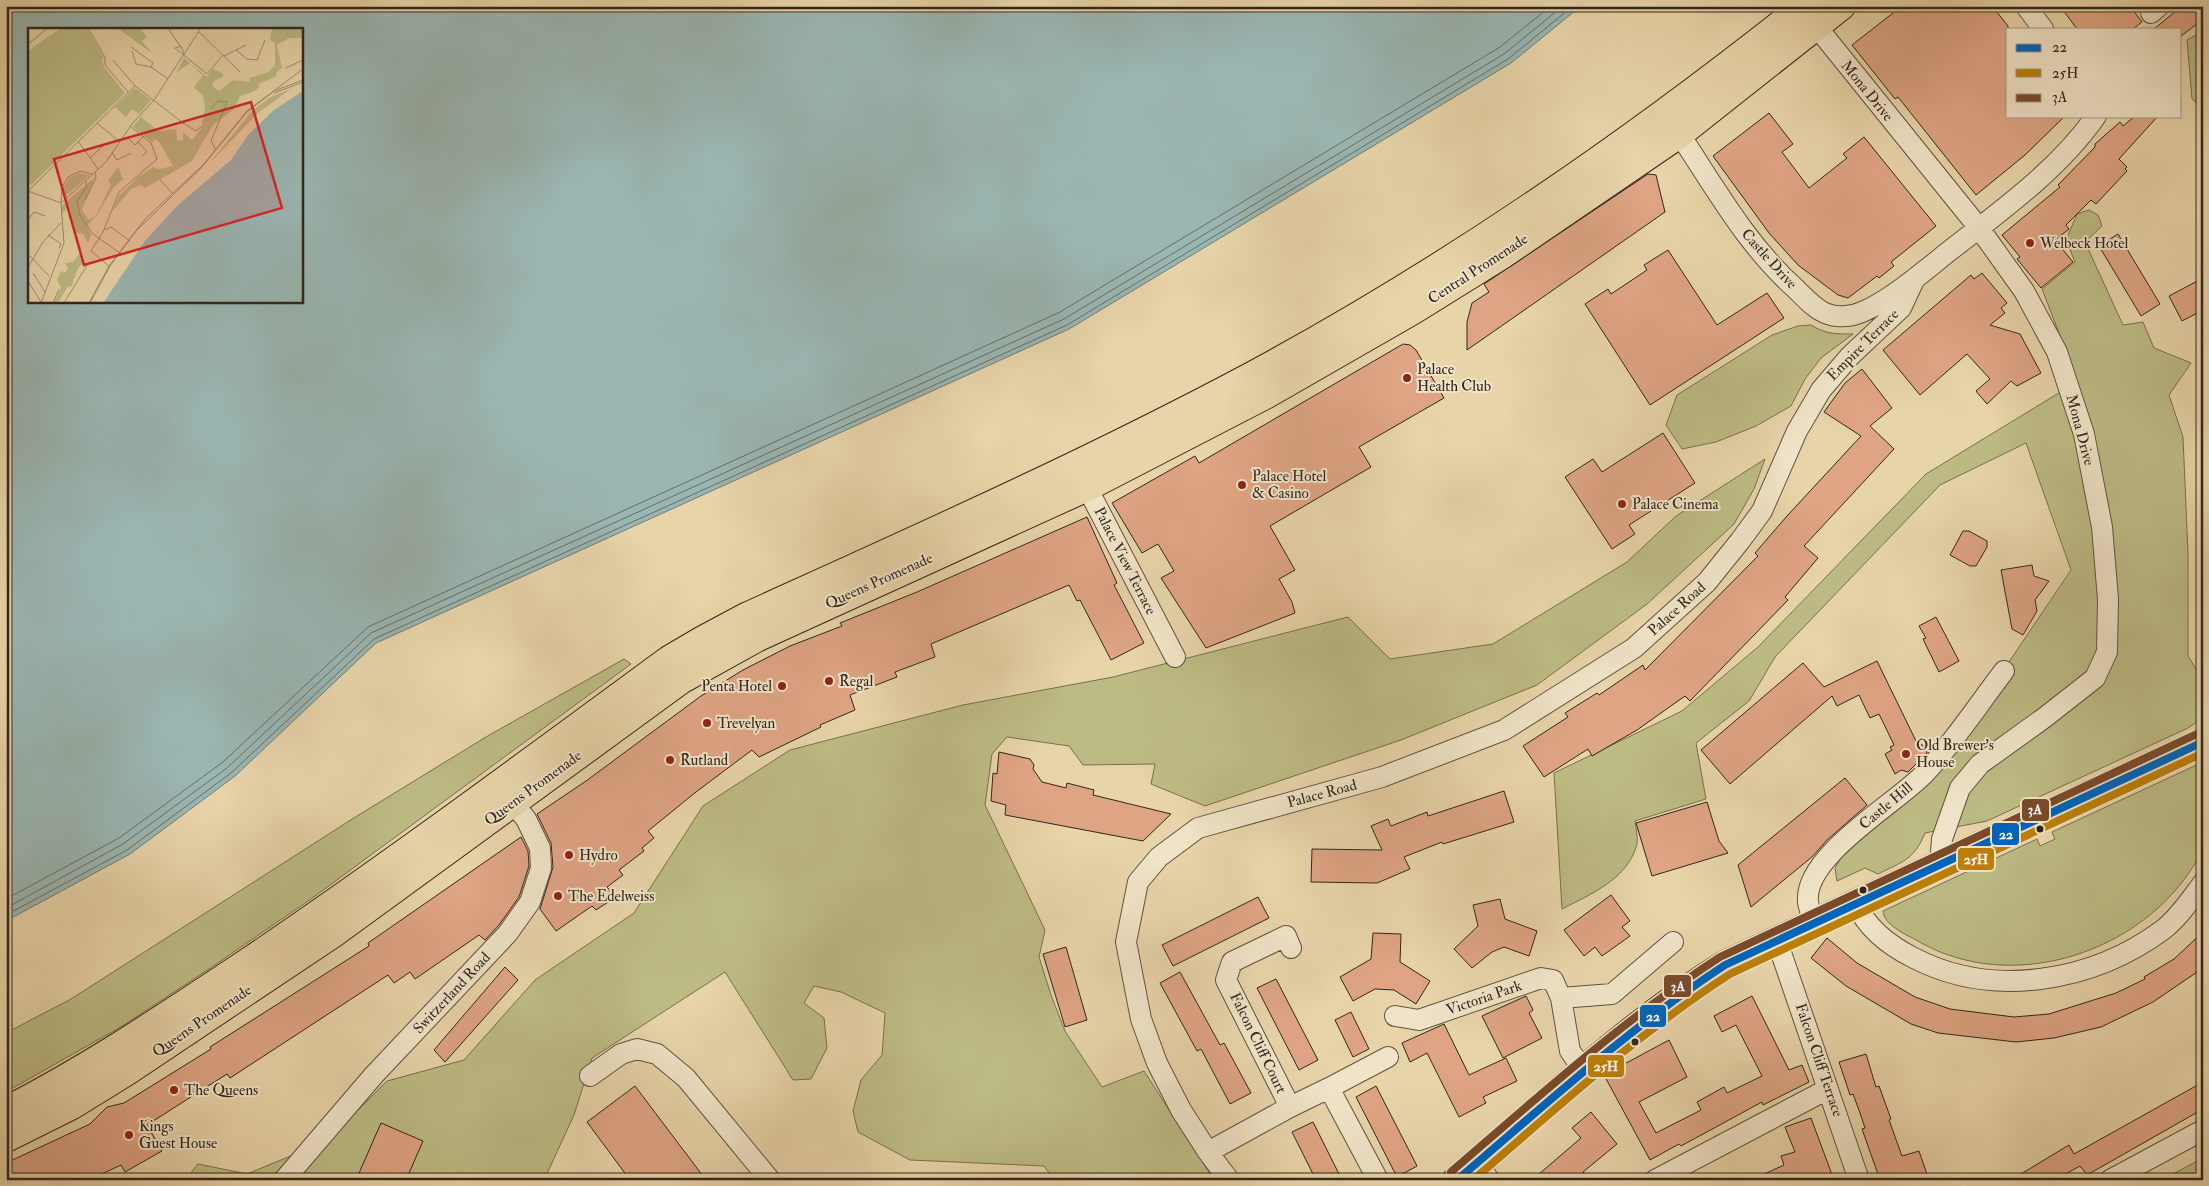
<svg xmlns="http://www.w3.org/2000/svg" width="2209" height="1186" font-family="'IM FELL Double Pica',serif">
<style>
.green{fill:#bdbb84;stroke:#777050}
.water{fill:#9ab6b2;stroke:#707c76;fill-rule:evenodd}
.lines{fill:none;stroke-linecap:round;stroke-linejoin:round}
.shore{stroke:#666e68;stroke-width:1}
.building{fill:#dea484;stroke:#31261d}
.minor-casing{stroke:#5f5240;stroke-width:22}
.primary-casing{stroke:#31261d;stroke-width:30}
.minor{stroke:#f0e3c7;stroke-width:20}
.primary{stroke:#e8d4a9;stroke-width:28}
.bus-1-casing{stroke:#f0e3c7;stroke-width:11}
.bus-2-casing{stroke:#f0e3c7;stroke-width:11}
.bus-3-casing{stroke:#f0e3c7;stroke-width:11}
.bus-1{stroke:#0065bd;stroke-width:8}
.bus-2{stroke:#bc8009;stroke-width:8}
.bus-3{stroke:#7a4b2a;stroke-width:8}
.poi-dot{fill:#8f2418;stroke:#f0e3c7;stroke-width:2}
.bus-dot{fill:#31261d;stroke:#f0e3c7;stroke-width:2}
.labels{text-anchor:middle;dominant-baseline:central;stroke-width:4;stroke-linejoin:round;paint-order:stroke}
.street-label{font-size:15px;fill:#31261d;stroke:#f0e3c7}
.poi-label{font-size:15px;fill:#31261d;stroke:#f0e3c7;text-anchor:start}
.inset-road{fill:none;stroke:#9f8e71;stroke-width:1}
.view{fill:#d62828;fill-opacity:0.15;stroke:#d62828;stroke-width:2.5}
.inset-edge{fill:none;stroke:#31261d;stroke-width:2.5}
.line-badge{stroke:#f0e3c7;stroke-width:2}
.badge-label{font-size:14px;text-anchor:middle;font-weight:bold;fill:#fff}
</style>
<rect width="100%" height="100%" fill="#e8d4a9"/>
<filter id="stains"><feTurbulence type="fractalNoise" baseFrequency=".004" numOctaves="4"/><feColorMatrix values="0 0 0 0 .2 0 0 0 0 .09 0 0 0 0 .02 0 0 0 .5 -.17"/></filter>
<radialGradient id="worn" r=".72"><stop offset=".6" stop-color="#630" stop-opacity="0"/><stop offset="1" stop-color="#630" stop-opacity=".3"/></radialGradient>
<!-- green -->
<path class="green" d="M2203 31V108L2192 99 2187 40Z
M2089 210 2098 215 2102 226 2085 242 2123 325 2143 322 2154 348 2191 363 2169 395 2183 437 2188 553V656L2198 672 2203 669V718L2188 728 1987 821 1925 833C1914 860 1902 862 1878 874L1865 868 1837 881 1835 868 1846 849 1928 782 2071 570 2026 443 1940 485 1775 657 1749 701 1696 743 1706 799 1635 821C1636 828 1638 837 1637 844 1628 879 1591 894 1562 909L1554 773 1682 711 1758 647 1926 474 2062 391 2064 346 2042 289 2075 262 2066 240 2077 214Z
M1811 325C1825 334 1836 334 1853 334L1821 358 1805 379 1791 406 1756 426 1716 442 1682 449 1666 425 1677 395 1772 335 1798 326Z
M1765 459 1754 489 1734 524 1647 604 1537 685 1401 740 1205 806 1151 784 1155 764 1083 765 1069 746 1007 737 992 754 985 805 1045 930 1039 957 1051 995 1065 1031 1102 1087 1144 1071 1214 1180H1054L1044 1166 910 1160 858 1132 853 1111 861 1080 882 1055 885 1013 841 992 814 986 804 1003 824 1018 827 1048 811 1079 793 1080 725 972 592 1058 574 1115 544 1180H185L198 1164 247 1174 327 1141 387 1081 464 1060 535 980 634 913 703 806 790 750 963 705 1113 677 1348 617 1390 659 1493 644 1627 562 1676 516Z
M624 659 631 664 311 899 209 969 124 1025 6 1092V1033L71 999 357 816 486 737Z
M2203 762V849C2154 949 2015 999 1916 940 1905 934 1884 925 1883 911L2037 839 2040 846 2055 839 2052 832Z
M2203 1158V1180H2162Z"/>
<!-- water -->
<path class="water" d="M6 6H1581L1511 63 1069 329 376 643 235 776 130 854 6 921ZM29 29H301V301H29Z"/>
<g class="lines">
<!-- shore -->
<path class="shore" d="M6 899 119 838 223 762 368 627 1060 312 1500 47 1551 6
M6 908 123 844 227 768 371 633 1064 319 1504 54 1563 6
M6 915 127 850 231 773 374 639 1067 325 1508 59 1573 6"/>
</g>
<!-- building -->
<path class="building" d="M1902 6H1992L2008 26V116H2065L2025 155 1976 195 1898 97 1895 99 1852 45Z
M2060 6H2130L2142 22 2133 29H2077Z
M2182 6H2191L2202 20 2180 37V29H2154Z
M1769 113 1793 144 1782 152 1809 188 1847 158 1843 154 1864 137 1936 226 1891 262 1894 266 1879 278 1877 276 1848 298 1838 295 1798 265 1769 233 1713 156Z
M2135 116H2158L2119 159 2127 167 2125 169 2127 171 2096 204 2091 200 2066 225 2069 229 2055 240 2073 262 2041 288 2017 259 2020 257 2002 235 2060 187 2058 185 2095 147V144L2120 122 2123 126Z
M1648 174 1656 175 1665 212 1467 350V322L1472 303 1489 292 1484 284Z
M2118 234 2160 304 2141 316 2099 246Z
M1668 250 1717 325 1767 293 1784 318 1650 405 1585 304 1608 289 1611 294 1647 270 1644 265Z
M1982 273 2007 303 2001 308 2005 313 1990 325 2020 334 2041 373 2017 386 2011 381 1987 404 1976 391 1990 379 1967 354 1920 395 1883 350 1971 275 1974 279Z
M2203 278V310L2182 321 2169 296Z
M1403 344 1410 345 1416 350 1444 398 1359 447 1371 467 1270 526 1295 570 1279 579 1292 602 1295 613 1206 648 1161 578 1174 571 1158 544 1142 553 1112 503 1195 456 1199 463Z
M1862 369 1892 408 1870 426 1894 449 1804 546 1818 558 1785 597 1788 600 1690 701 1685 696 1637 730 1592 756 1588 749 1544 777 1523 746 1568 717 1565 713 1597 693 1599 695 1643 665 1645 670 1758 556 1755 553 1787 516 1861 436 1824 412 1845 383Z
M1663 433 1695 483 1629 525 1635 534 1612 549 1565 477 1593 459 1602 472Z
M1087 517 1117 583 1114 585 1144 643 1111 660 1080 600 1077 601 1069 585 931 644 935 657 895 672 897 677 850 695 855 710 820 725 821 727 759 757 752 750 696 792 648 831 654 838 642 848 644 851 619 870 623 875 607 887 616 897 596 910 592 906 556 931 540 909 553 867 551 843 537 814 586 781 701 696 743 670 790 646 842 626 840 623 917 592Z
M1963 531H1969L1987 541V547L1976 566H1970L1950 555Z
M2032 565 2034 576 2049 581 2035 600 2037 611 2023 635 2012 629 2001 570Z
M1936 617 1959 661 1939 672 1923 639 1926 638 1919 626Z
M1877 661 1917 743 1927 747V753L1908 772 1901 770 1895 774 1885 754 1892 750 1890 747 1894 745 1879 714 1870 718 1859 695 1837 706 1832 696 1730 784 1701 750 1803 663 1824 687Z
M999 752 1030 759 1034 765 1033 769 1042 782 1066 788 1067 783 1094 790 1093 795 1171 814 1143 841 1005 815 1006 805 991 801 993 773 997 774Z
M1845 778 1867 805 1827 840 1813 856 1751 907 1738 865Z
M1504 791 1514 822 1443 844 1442 842 1404 857 1410 869 1377 883 1311 882 1312 849 1382 850 1371 826 1388 819 1391 826 1427 812 1428 816Z
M1707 802 1719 841 1728 853 1652 876 1636 823Z
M521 837 528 851 529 866 519 897 499 925 485 940 479 935 415 979 410 972 394 983 388 975 230 1078 227 1074 147 1125 162 1151 125 1172 121 1165 89 1180H6V1163L90 1124 107 1107 124 1103 211 1049 210 1047 369 946 368 943Z
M1611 895 1630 921 1622 927 1630 936 1602 956 1595 947 1584 956 1564 930Z
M1258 897 1269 918 1173 966 1162 945Z
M1500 899 1505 919 1537 931 1529 956 1504 947 1492 952 1472 968 1454 949 1478 926 1473 905Z
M2203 932V968L2153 1002 2101 1027 2054 1038 2016 1042 1938 1033 1911 1024 1846 986 1811 958 1827 938 1857 963 1915 997 1950 1009 2014 1017 2049 1014 2116 993 2145 979 2144 977 2174 959Z
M1373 933 1401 934 1400 962 1430 981 1416 1004 1394 990 1375 989 1353 1001 1340 977 1371 959Z
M1066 947 1087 1020 1065 1027 1043 954Z
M505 967 518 980 445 1062 434 1050Z
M1180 972 1220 1045 1224 1043 1251 1093 1230 1104 1201 1049 1197 1051 1160 983Z
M1276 979 1318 1060 1299 1070 1257 988Z
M1526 996 1533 1010 1529 1013 1542 1038 1503 1058 1482 1016Z
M1752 996 1789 1070 1802 1065 1809 1082 1763 1105 1762 1102 1681 1146 1679 1144 1650 1160 1604 1075 1669 1040 1687 1077 1639 1102 1656 1133 1701 1110 1697 1102 1724 1087 1727 1093 1762 1076 1736 1025 1722 1032 1714 1016Z
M1351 1012 1369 1049 1353 1057 1335 1020Z
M1444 1024 1469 1075 1506 1058 1517 1081 1483 1097 1486 1103 1459 1117 1427 1053 1410 1062 1402 1043Z
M1866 1054 1876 1087 1879 1086 1891 1119 1889 1120 1902 1156 1919 1151 1929 1180H1880L1862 1129 1865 1128 1860 1113 1853 1094 1850 1095 1839 1062Z
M2203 1082V1109L2087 1175 2080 1166 2055 1180H2011L2069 1145 2074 1154Z
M635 1086 706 1180H630L587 1122Z
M1376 1086 1417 1166 1397 1177 1356 1097Z
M1591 1112 1617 1144 1583 1172 1589 1180H1532L1581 1138 1572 1128Z
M1811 1118 1834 1180H1751L1784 1165 1781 1156 1795 1152 1785 1127Z
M1313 1122 1342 1180H1316L1292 1132Z
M381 1123 423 1141 406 1180H356Z"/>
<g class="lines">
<defs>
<path id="minor" d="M2026 6 2043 29
M2151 13 2159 6
M1808 16 1979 228 2024 291 2057 352 2084 434 2102 527 2108 599 2107 652 2095 678 2044 718 1980 764 1960 788 1942 839 1940 866
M1672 123C1711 180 1744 243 1796 289 1805 298 1814 308 1825 313 1836 318 1851 317 1862 312 1887 302 1921 274 1943 256 1995 215 2057 172 2096 116
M1080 474 1175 657
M1857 905C1868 930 1890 946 1914 958 1993 999 2093 982 2164 929 2179 917 2191 899 2203 883
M1815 924C1813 917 1809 910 1808 902 1803 856 1897 803 1925 773 1954 742 1978 705 2004 671
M1777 941 1859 1180
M1561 998 1612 994 1673 942
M1395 1016 1419 1020 1541 978 1553 980 1561 998 1570 1051 1584 1071
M590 1076 621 1054 637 1049 657 1054 686 1078 770 1180
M1329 1088 1388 1057
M1290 1107 1329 1088 1378 1180
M1208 1152 1290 1107 1226 980 1232 962 1286 936 1291 948
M1478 1163 1489 1180
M284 1180 374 1075 508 933 530 902 541 868 540 848 526 819 504 792
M1229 1180 1208 1152 1181 1110 1157 1063 1141 1019 1126 942 1138 882 1159 857 1198 828 1382 777 1504 730 1634 648 1707 582 1740 541 1762 511 1797 431 1821 390 1850 356 1901 308 1915 278
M1655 1180 1828 1089
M2110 1180 2203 1130"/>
<path id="primary" d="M6 1111C92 1067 170 1014 250 961 392 865 530 762 669 660L703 640 746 617C916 540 1087 464 1252 376 1447 271 1631 144 1804 6
M6 1138 72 1105 127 1071 335 932 682 679 758 637 1087 487 1265 395 1413 310 1503 254 1679 134 1841 6
M1457 1180C1545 1106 1628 1025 1725 965L2203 742"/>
</defs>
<!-- minor casing -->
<use href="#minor" class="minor-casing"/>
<!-- primary casing -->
<use href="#primary" class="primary-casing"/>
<!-- minor -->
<use href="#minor" class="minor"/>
<!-- primary -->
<use href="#primary" class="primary"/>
<defs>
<path id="bus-1" d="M1457 1180C1545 1105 1629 1028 1725 965L2203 742"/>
<path id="bus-2" d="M1473 1180C1557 1108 1637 1034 1730 974L2203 753"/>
<path id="bus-3" d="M1451 1172C1538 1097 1623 1020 1720 957L2199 733"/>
</defs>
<!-- bus-1 casing -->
<use href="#bus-1" class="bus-1-casing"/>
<!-- bus-2 casing -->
<use href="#bus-2" class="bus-2-casing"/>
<!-- bus-3 casing -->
<use href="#bus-3" class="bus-3-casing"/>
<!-- bus-1 -->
<use href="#bus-1" class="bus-1"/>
<!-- bus-2 -->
<use href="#bus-2" class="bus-2"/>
<!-- bus-3 -->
<use href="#bus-3" class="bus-3"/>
</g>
<!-- markers -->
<g class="poi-dot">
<circle cx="2030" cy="243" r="5"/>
<circle cx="1407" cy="378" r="5"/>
<circle cx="1242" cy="485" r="5"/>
<circle cx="1622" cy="504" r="5"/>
<circle cx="829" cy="681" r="5"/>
<circle cx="782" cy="686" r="5"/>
<circle cx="707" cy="723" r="5"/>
<circle cx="1906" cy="754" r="5"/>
<circle cx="670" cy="760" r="5"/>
<circle cx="569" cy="855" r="5"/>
<circle cx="558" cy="896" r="5"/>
<circle cx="174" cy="1090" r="5"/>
<circle cx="129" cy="1135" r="5"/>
</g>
<g class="bus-dot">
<circle cx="2040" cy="829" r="4.5"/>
<circle cx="1863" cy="890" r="4.5"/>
<circle cx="1635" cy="1042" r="4.5"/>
</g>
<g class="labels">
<!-- street labels -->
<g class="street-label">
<text transform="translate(1867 91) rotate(51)">Mona Drive</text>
<text transform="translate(1769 259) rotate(48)">Castle Drive</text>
<text transform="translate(1478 269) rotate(-33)">Central Promenade</text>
<text transform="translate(1863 345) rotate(-45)">Empire Terrace</text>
<text transform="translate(2080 430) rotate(75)">Mona Drive</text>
<text transform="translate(1125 561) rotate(63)">Palace View Terrace</text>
<text transform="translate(879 581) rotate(-24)">Queens Promenade</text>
<text transform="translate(1677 609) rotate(-42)">Palace Road</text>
<text transform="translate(533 788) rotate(-36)">Queens Promenade</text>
<text transform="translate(1322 794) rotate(-15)">Palace Road</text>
<text transform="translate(1886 806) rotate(-40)">Castle Hill</text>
<text transform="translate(452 993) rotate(-47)">Switzerland Road</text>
<text transform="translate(1484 998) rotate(-19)">Victoria Park</text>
<text transform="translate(202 1021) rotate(-34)">Queens Promenade</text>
<text transform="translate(1258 1043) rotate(64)">Falcon Cliff Court</text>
<text transform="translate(1819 1060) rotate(71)">Falcon Cliff Terrace</text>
</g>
<!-- poi labels -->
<g class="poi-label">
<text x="2040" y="243">Welbeck Hotel</text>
<text x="1417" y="369">Palace<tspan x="1417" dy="17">Health Club</tspan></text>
<text x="1252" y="476">Palace Hotel<tspan x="1252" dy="17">&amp; Casino</tspan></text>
<text x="1632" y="504">Palace Cinema</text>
<text x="839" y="681">Regal</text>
<text x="772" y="686" text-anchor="end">Penta Hotel</text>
<text x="717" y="723">Trevelyan</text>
<text x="1916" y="745">Old Brewer's<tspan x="1916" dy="17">House</tspan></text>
<text x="680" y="760">Rutland</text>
<text x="579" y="855">Hydro</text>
<text x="568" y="896">The Edelweiss</text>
<text x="184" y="1090">The Queens</text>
<text x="139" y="1126">Kings<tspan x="139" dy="17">Guest House</tspan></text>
</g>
</g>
<!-- overview -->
<g transform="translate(28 28)">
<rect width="275" height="275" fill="#e8d4a9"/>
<path d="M33 0H59L76 29 74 32 76 39 97 65 3 157 0 152V23ZM89 0H112L119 9 114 13 125 26ZM244 0H275V10H261L249 17 254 40 248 45 249 48 230 56 232 59 225 64 212 68 206 81 185 97 164 133 117 160 112 157 103 161 84 184 91 168 109 150 125 139 131 141 145 138 132 115 127 111 124 114 105 99 113 89 130 103 148 101 149 112 155 113V104L164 112 173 101 177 79 175 68 166 59 175 48 162 35 148 45 156 30 179 49 185 41 194 45 196 48 186 53 184 58 191 63 205 52 222 54 221 50 241 44 247 37V15L242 12ZM107 60 123 72 111 86 104 81 98 89 87 79ZM264 60 230 85 180 137 224 83 241 70ZM90 139 95 151 85 160 69 187 59 198 63 207 60 215 55 206 48 204 41 178 34 186V177L67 149 54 182 61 192 68 187 83 157 80 153ZM51 145 62 147 36 169 35 160 41 150ZM51 226 57 233 50 240 43 259 40 258 31 273 26 275 33 260 29 252 33 243 37 245 40 241 37 235 45 234Z" fill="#bdbb84"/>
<path d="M275 63V275H75L117 213 149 178 203 132 220 107 246 82Z" fill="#9ab6b2"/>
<path class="inset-road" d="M60 0 77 29V37L100 64M140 0 152 18M171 4 212 44M0 16 20 0M103 19 125 35 123 39M208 22 219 31 229 32 237 12M104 23 108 36 123 39 140 51M156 26 153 18 147 20 179 46 195 27M196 28 218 17M85 32 106 57 155 95 168 103 173 99M258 40 275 32M246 65 275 54M182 81 190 73 199 74 183 113 188 122M69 95 92 114M99 109 107 117 110 114M50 113 70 141M84 125 89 132 103 125M114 128 119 124 110 114 116 108M62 130 77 116M58 152V160L49 173 52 187 65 206 92 225M132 152 145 166M0 163 107 58M0 163 33 175 34 159 40 149 52 143 64 146M57 172 68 150 67 144M0 192 6 184 17 188M77 202 83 199 102 213M20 207 33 216 31 220M0 226 21 248M0 239 15 214 33 195M82 239 63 223 75 204 91 164 129 131 123 115 102 98M5 245 17 264M0 253 13 274M13 275 36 215 33 175 78 134 104 96 126 72 173 0M25 275 31 261M36 275 61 234M61 275 81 238 117 191 175 137 219 83 275 41M62 275 82 238 108 203 173 140 219 84 246 63 275 52"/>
<path class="view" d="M223 74 254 180 56 237 26 131Z"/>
<rect width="275" height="275" class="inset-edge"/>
</g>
<g class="line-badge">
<rect x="2021" y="798" width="29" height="24" rx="5" fill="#7a4b2a"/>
<rect x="1991" y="822" width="29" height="24" rx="5" fill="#0065bd"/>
<rect x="1957" y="847" width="38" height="24" rx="5" fill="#bc8009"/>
<rect x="1663" y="974" width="29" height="24" rx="5" fill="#7a4b2a"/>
<rect x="1639" y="1004" width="28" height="24" rx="5" fill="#0065bd"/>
<rect x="1587" y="1054" width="38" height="24" rx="5" fill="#bc8009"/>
</g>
<g class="badge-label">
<text x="2035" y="814">3A</text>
<text x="2006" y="839">22</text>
<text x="1976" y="864">25H</text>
<text x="1678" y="991">3A</text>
<text x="1653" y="1021">22</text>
<text x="1606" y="1071">25H</text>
</g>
<!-- margin -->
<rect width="2209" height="1186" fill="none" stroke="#e8d4a9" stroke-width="25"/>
<rect x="8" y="8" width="2194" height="1171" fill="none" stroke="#31261d" stroke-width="2.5"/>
<rect x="12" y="12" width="2184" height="1161" fill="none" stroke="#31261d"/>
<!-- legend -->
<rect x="2006" y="28" width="175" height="90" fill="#f0e3c7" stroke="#a49783"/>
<rect x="2016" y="44" width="25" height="8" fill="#0065bd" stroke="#a49783"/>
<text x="2052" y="52" font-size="15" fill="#31261d">22</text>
<rect x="2016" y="69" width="25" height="8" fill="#bc8009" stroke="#a49783"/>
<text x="2052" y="78" font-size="15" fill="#31261d">25H</text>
<rect x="2016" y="94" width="25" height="8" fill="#7a4b2a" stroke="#a49783"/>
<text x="2052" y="102" font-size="15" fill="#31261d">3A</text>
<rect width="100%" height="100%" filter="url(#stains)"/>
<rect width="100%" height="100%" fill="url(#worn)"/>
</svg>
